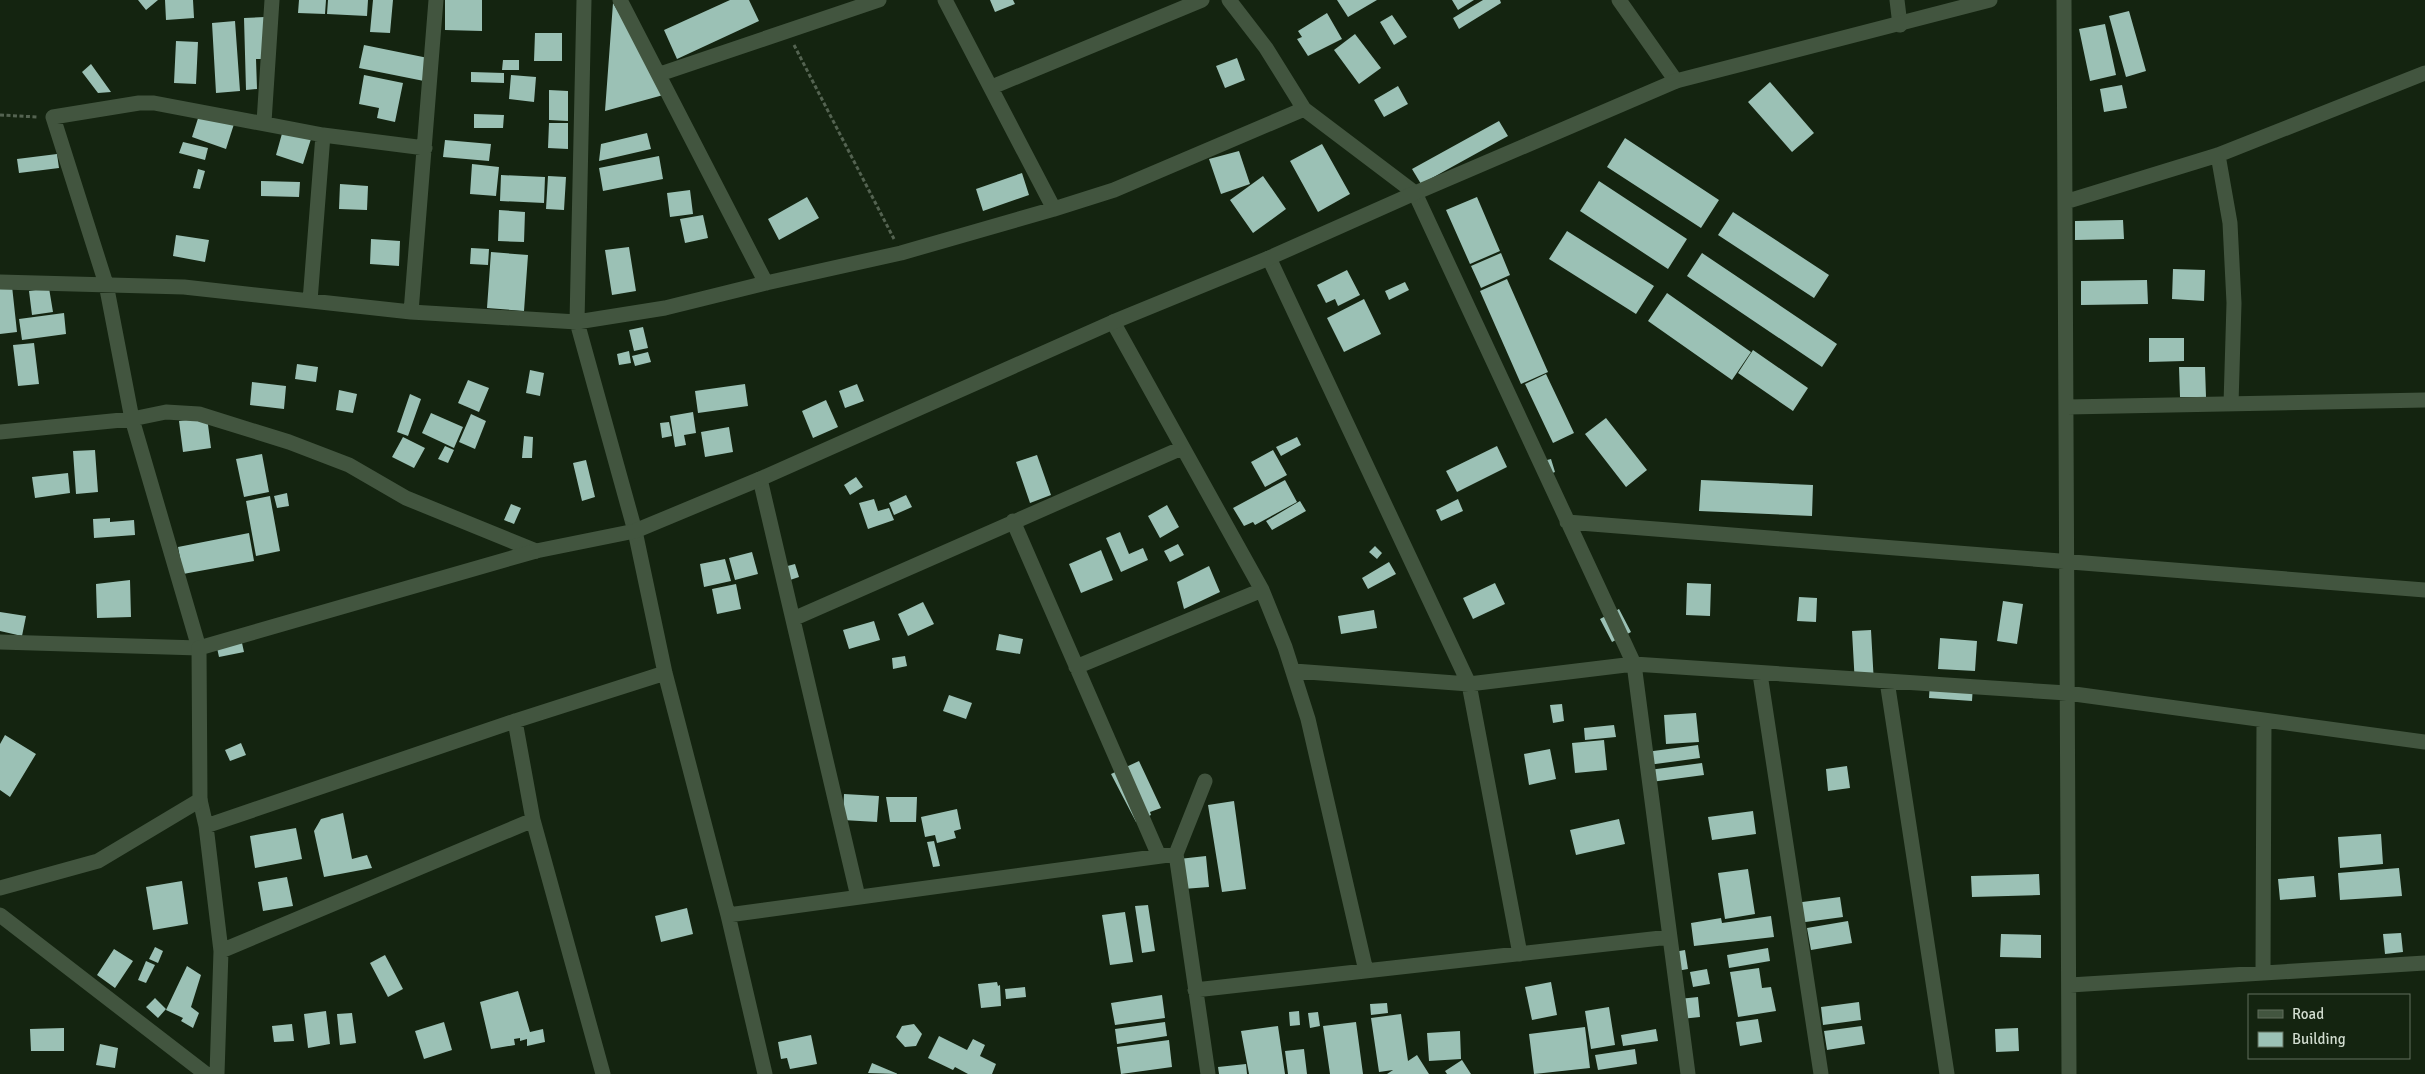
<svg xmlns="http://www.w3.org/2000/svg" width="2425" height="1074" font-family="Signika,sans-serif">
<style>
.building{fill:#9bc1b5}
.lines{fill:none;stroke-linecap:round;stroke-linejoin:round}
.path{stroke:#546351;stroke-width:3;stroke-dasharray:4 2.5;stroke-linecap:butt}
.street{stroke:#42553f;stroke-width:15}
.secondary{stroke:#42553f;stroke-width:15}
</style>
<rect width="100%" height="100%" fill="#142410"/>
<!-- building -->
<path class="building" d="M138 0H158L146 10Z
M165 0H193L194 18 166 20Z
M299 0H326L325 14 298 13Z
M328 0H368L367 16 327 14Z
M373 0H393L390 33 370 32Z
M445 0H482V31L445 30Z
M730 0H749L759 21 677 59 664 30Z
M990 0H1013L1015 4 995 12Z
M1337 0H1377L1348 17Z
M1452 0H1474L1458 10Z
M1483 0H1500L1501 3 1459 29 1453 18Z
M613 3 667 94 605 111Z
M2129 11 2146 71 2126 77 2109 16Z
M1327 13 1342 39 1308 56 1297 39 1302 37 1298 31Z
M1392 15 1407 37 1394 45 1380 22Z
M265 17 266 59H256L257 89 246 90 244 18Z
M235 21 240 91 216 93 212 23Z
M2105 24 2116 75 2090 81 2079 29Z
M535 33H562V61H534Z
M1355 34 1381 68 1359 84 1334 50Z
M176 41 198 42 196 84 174 83Z
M364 45 428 58 424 81 359 68Z
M1237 58 1245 80 1225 88 1216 66Z
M503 60H519V70H502Z
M91 64 111 92 98 93 82 72Z
M471 72 504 73V83L471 82Z
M364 75 403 83 395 122 377 118 379 108 359 104Z
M511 75 536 77 534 102 509 99Z
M1770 82 1814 133 1792 152 1748 102Z
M2122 85 2127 108 2104 112 2100 89Z
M1398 86 1408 104 1384 117 1374 100Z
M549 90 568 91V121L549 120Z
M200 112 234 124 226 149 192 137Z
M474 114 504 115 503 128H474Z
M1499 121 1508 136 1421 184 1412 169Z
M549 123H568V149L548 148Z
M283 130 311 139 303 164 276 155Z
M647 133 651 149 599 161 601 144Z
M1625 138 1719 200 1701 228 1607 167Z
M445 140 491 144 489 161 443 157Z
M183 142 208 148 205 160 179 153Z
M1322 144 1350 194 1318 212 1290 161Z
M1239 151 1250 184 1221 194 1209 159Z
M57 154 59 168 19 173 17 159Z
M659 156 663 179 603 191 599 168Z
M472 164 499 167 496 196 470 194Z
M198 169 205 171 200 189 193 188Z
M1022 173 1029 195 983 211 976 189Z
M501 175 545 177 544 203 500 201Z
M548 176 566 177 564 210 546 209Z
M1263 176 1286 209 1253 233 1230 200Z
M261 181 300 182 299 197 261 196Z
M1599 181 1687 239 1668 269 1580 211Z
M340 184 368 186 367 210 339 209Z
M690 190 693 214 670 217 667 193Z
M807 197 819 218 779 240 768 219Z
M1477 197 1500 251 1470 264 1446 210Z
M499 210 525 212 524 242 498 241Z
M1733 212 1829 275 1814 298 1718 235Z
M703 215 708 238 685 243 680 219Z
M2123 220 2124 239 2075 240V221Z
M1567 231 1654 286 1636 314 1549 259Z
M176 235 209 240 205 262 173 256Z
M371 239 400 241 399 266 370 264Z
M629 247 636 291 612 295 605 250Z
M471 248 489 249 488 265 470 264Z
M491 252 528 255 524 311 487 308Z
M1501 253 1510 275 1481 288 1471 266Z
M1702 253 1837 344 1822 367 1687 276Z
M2173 269 2205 270 2204 301 2172 299Z
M1347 270 1360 295 1338 306 1335 299 1326 303 1317 285Z
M1507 279 1548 372 1521 384 1480 291Z
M2147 280 2148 304 2081 305V281Z
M1405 282 1409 290 1389 300 1385 291Z
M12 286 17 332 0 334V287Z
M49 288 53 312 32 315 29 291Z
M1667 293 1751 352 1732 380 1648 321Z
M1364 299 1381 334 1344 352 1327 318Z
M64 313 66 334 22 340 19 319Z
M643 327 648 348 634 351 629 330Z
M2149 338H2184V361L2149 362Z
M34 343 39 384 18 386 13 345Z
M1753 350 1808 388 1793 411 1738 373Z
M629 351 631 363 619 365 617 354Z
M648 352 651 362 635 366 632 356Z
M297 364 318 367 316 382 295 379Z
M2179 367H2205L2206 397H2180Z
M530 370 544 373 540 396 526 393Z
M1546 374 1574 433 1553 443 1525 384Z
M468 380 489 388 479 412 458 403Z
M252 382 286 386 284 409 250 405Z
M745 384 748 406 698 413 695 391Z
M857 384 864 401 845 408 839 391Z
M339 390 357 394 353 413 336 410Z
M410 394 421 399 408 436 397 432Z
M826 400 838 427 813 438 802 411Z
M693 412 696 433 684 435 686 445 675 447 670 416Z
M431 413 463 427 454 448 422 433Z
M471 414 486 421 475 449 459 442Z
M207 417 211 448 183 452 179 421Z
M1606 418 1647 470 1626 487 1585 434Z
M669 422 672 436 662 438 660 423Z
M729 427 733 452 705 457 701 432Z
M524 436 533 437 532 458H522Z
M403 437 425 448 414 468 392 457Z
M1297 437 1301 445 1281 456 1276 447Z
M445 446 454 450 448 463 438 459Z
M1497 446 1507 467 1457 492 1446 471Z
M95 450 98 492 76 494 73 451Z
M1273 450 1287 475 1265 487 1251 462Z
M262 454 269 492 244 497 236 459Z
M1037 455 1051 495 1030 503 1016 462Z
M1551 459 1555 472 1547 475 1543 461Z
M586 460 595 497 582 501 573 463Z
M68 473 70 493 35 498 32 477Z
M856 477 863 487 850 495 844 485Z
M1285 480 1297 502 1255 525 1253 522 1244 526 1233 508Z
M1701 480 1813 485 1812 516 1699 511Z
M287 493 289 506 277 508 274 496Z
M906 495 912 507 894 515 889 503Z
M270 496 280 551 256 556 246 501Z
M874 499 878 511 889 508 894 520 868 529 859 503Z
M1458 499 1463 511 1441 521 1436 510Z
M1300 501 1306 511 1272 530 1266 521Z
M511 504 521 508 514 524 504 520Z
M1167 505 1179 527 1160 538 1148 516Z
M110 518V522L134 520 135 535 94 538 93 519Z
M1120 532 1129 554 1143 548 1148 560 1121 572 1106 538Z
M249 533 254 561 183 574 178 547Z
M1178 544 1184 555 1170 562 1164 551Z
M1375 546 1382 553 1377 559 1369 552Z
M1101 550 1113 580 1081 593 1069 564Z
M752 552 758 574 735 580 729 558Z
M725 559 731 581 704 587 700 564Z
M1389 562 1396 574 1368 589 1362 578Z
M795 564 799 577 784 582 780 568Z
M1209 566 1220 592 1184 609 1177 582Z
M130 580 131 617 97 618 96 584Z
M1495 583 1505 604 1473 619 1463 598Z
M1687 583 1711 584 1710 616 1686 615Z
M736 584 741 609 717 614 712 589Z
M1799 597 1817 598 1816 622 1797 621Z
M2003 601 2023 604 2017 644 1997 641Z
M923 602 934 624 908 636 898 614Z
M1619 609 1631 632 1612 642 1600 619Z
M1374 610 1377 628 1341 634 1338 616Z
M0 612 26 616 22 636 0 631Z
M874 621 880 640 849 649 843 630Z
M1871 630 1874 684 1855 685 1852 631Z
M999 634 1023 639 1020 654 996 650Z
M1940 638 1977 641 1975 671 1938 669Z
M242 643 244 652 219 657 217 648Z
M905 656 907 666 893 669 892 658Z
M1930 681 1973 685 1972 701 1929 698Z
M949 695 972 703 966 719 943 711Z
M1562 704 1564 721 1553 723 1550 705Z
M1696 713 1699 742 1666 744 1664 715Z
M1614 725 1616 737 1585 740 1584 728Z
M5 735 36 754 10 797 0 790V744Z
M1604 740 1607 770 1575 773 1572 743Z
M241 743 246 755 230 761 225 750Z
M1698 745 1700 758 1648 765 1646 752Z
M1550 749 1556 779 1529 785 1524 754Z
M1139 761 1161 808 1150 812 1151 815 1136 822 1111 774Z
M1702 763 1704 775 1651 782 1649 770Z
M1847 766 1850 788 1828 791 1826 769Z
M844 794 879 796 877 822 843 820Z
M886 797H917L916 822H890Z
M1234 801 1246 889 1222 892 1208 805Z
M957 809 961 829 954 831 956 838 937 843 935 835 925 837 921 817Z
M1753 811 1756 834 1712 840 1708 817Z
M343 813 352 859 367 855 372 868 324 877 314 831 321 819Z
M1619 819 1625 844 1576 855 1570 830Z
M296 828 302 859 255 868 250 836Z
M2381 834 2383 864 2340 868 2338 837Z
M934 841 940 866 933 867 927 842Z
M1206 856 1209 887 1183 889 1179 859Z
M2399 868 2402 896 2340 900 2338 873Z
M1748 869 1755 914 1725 919 1718 873Z
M2039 874 2040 895 1972 897 1971 876Z
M2314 876 2316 897 2280 900 2278 879Z
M287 877 293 906 263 911 258 882Z
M182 881 188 924 153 930 146 887Z
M1840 897 1843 917 1798 923 1795 903Z
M1148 905 1155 951 1142 953 1135 906Z
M687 908 693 934 661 942 655 916Z
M1125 912 1133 962 1110 965 1102 915Z
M1771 916 1774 937 1694 946 1691 923 1721 918 1722 923Z
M1848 921 1852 943 1811 950 1807 928Z
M2401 933 2403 952 2385 954 2383 934Z
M2001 934 2041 935V958L2000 957Z
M155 947 163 951 158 963 149 959Z
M1768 948 1770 961 1729 968 1727 955Z
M114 949 133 961 115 988 97 975Z
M1685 950 1688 969 1671 972 1668 953Z
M385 955 403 989 388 997 370 963Z
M146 961 155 965 146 983 138 980Z
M187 966 201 975 191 1007 199 1013 193 1028 181 1021 183 1018 166 1010Z
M1759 968 1762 988 1771 987 1776 1011 1738 1017 1730 972Z
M1707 969 1710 984 1693 987 1690 972Z
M997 982 998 986 1000 985 1001 1006 981 1008 978 984Z
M1551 982 1557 1015 1532 1020 1525 987Z
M1025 987 1026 997 1006 999 1005 989Z
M518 991 530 1032 543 1029 545 1042 527 1046V1039L520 1041V1038L514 1039 515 1045 491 1049 480 1002Z
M1162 995 1165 1018 1115 1025 1111 1003Z
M1698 997 1700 1017 1681 1019 1679 999Z
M155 998 166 1009 158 1018 146 1007Z
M1859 1002 1861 1020 1823 1025 1821 1007Z
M1387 1003 1388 1013 1371 1015 1370 1004Z
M1609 1007 1615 1045 1591 1049 1585 1011Z
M326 1011 330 1044 308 1048 304 1014Z
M1299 1011 1300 1025 1290 1026 1289 1012Z
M1318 1012 1320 1026 1310 1028 1308 1013Z
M352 1013 356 1043 340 1045 337 1014Z
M1401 1014 1408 1061 1417 1055 1429 1074H1387L1393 1070 1379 1072 1371 1018Z
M1758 1019 1762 1042 1740 1046 1736 1022Z
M444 1022 452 1050 424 1059 415 1031Z
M1165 1022 1167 1036 1117 1044 1115 1029Z
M1356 1022 1363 1074H1330L1323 1026Z
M292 1024 294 1041 274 1042 272 1026Z
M914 1024 922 1034 916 1046 905 1047 896 1037 902 1026Z
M1278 1026 1285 1074H1249L1241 1031Z
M1862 1026 1865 1044 1827 1050 1824 1031Z
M1585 1027 1590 1068 1534 1074 1529 1034Z
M64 1028V1051H31L30 1029Z
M2018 1028 2019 1051 1996 1052 1995 1029Z
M1656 1029 1658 1041 1623 1046 1621 1035Z
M1460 1031 1461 1059 1429 1061 1427 1033Z
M811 1035 817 1064 790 1069 787 1058 781 1059 778 1042Z
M939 1036 967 1050 973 1039 985 1045 980 1056 996 1064 992 1074H968L955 1067 953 1070 928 1058Z
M1169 1040 1172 1067 1121 1074 1117 1047Z
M100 1044 118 1048 115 1068 96 1065Z
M1304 1049 1307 1074H1288L1285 1051Z
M1635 1049 1637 1064 1598 1070 1595 1055Z
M1462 1060 1471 1074H1447L1445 1071Z
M872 1063 898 1074 868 1073Z
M1246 1064 1247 1074H1219L1218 1067Z"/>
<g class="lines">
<!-- path -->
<path class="path" d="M794 45 894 239
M0 115 37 117"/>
<!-- street -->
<path class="street" d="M584 0 577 322 635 531 665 673 728 915 765 1074
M620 0 766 283
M945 0 1054 209
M1229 0 1266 48 1304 109 1415 193 1634 664 1688 1074
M1619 0 1676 81
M1897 0 1900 25
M2064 0 2069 1074
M660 74 879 0
M992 87 1202 0
M264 122 272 0
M2218 155 2230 223 2234 303 2231 404
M2065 202 2218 155 2425 73
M1269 258 1469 684 1520 954
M0 282 184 287 411 312 577 322 665 308 766 283 901 253 1054 209 1114 190 1304 109
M310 301 323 135
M411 312 436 0
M1113 322 1262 590 1285 647 1308 719 1366 971
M2067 407 2425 400
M0 432 132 419 166 412 199 414 289 442 349 465 406 498 536 551
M760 479 858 897
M1013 521 1159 856
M1567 522 2425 590
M793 619 1182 448
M0 642 199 648 132 419 106 284 53 117 139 103H154L323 135 425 148
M1076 667 1262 590
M1294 671 1469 684 1634 664 2067 693 2425 742
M1760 674 1821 1074
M1887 681 1947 1074
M515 721 533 820 603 1074
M1205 781 1176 854 1208 1074
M200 800 206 826 221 951 217 1074
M206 826 515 721 665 673
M0 915 206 1074
M728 915 1176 854
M221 951 533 820
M2263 973 2264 720
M2070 985 2425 963
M1195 990 1670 937"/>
<!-- secondary -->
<path class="secondary" d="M0 888 98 861 200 800 199 648 536 551 635 531 760 479 1113 322 1269 258 1415 193 1676 81 1990 0"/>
</g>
<!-- legend -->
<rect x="2248" y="994" width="162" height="65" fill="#142410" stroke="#606e5c"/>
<rect x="2258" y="1010" width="25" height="8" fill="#42553f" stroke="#606e5c"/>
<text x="2292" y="1019" font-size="15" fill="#d1dccf">Road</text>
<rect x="2258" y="1032" width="25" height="15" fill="#9bc1b5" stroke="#606e5c"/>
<text x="2292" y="1044" font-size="15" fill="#d1dccf">Building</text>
</svg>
